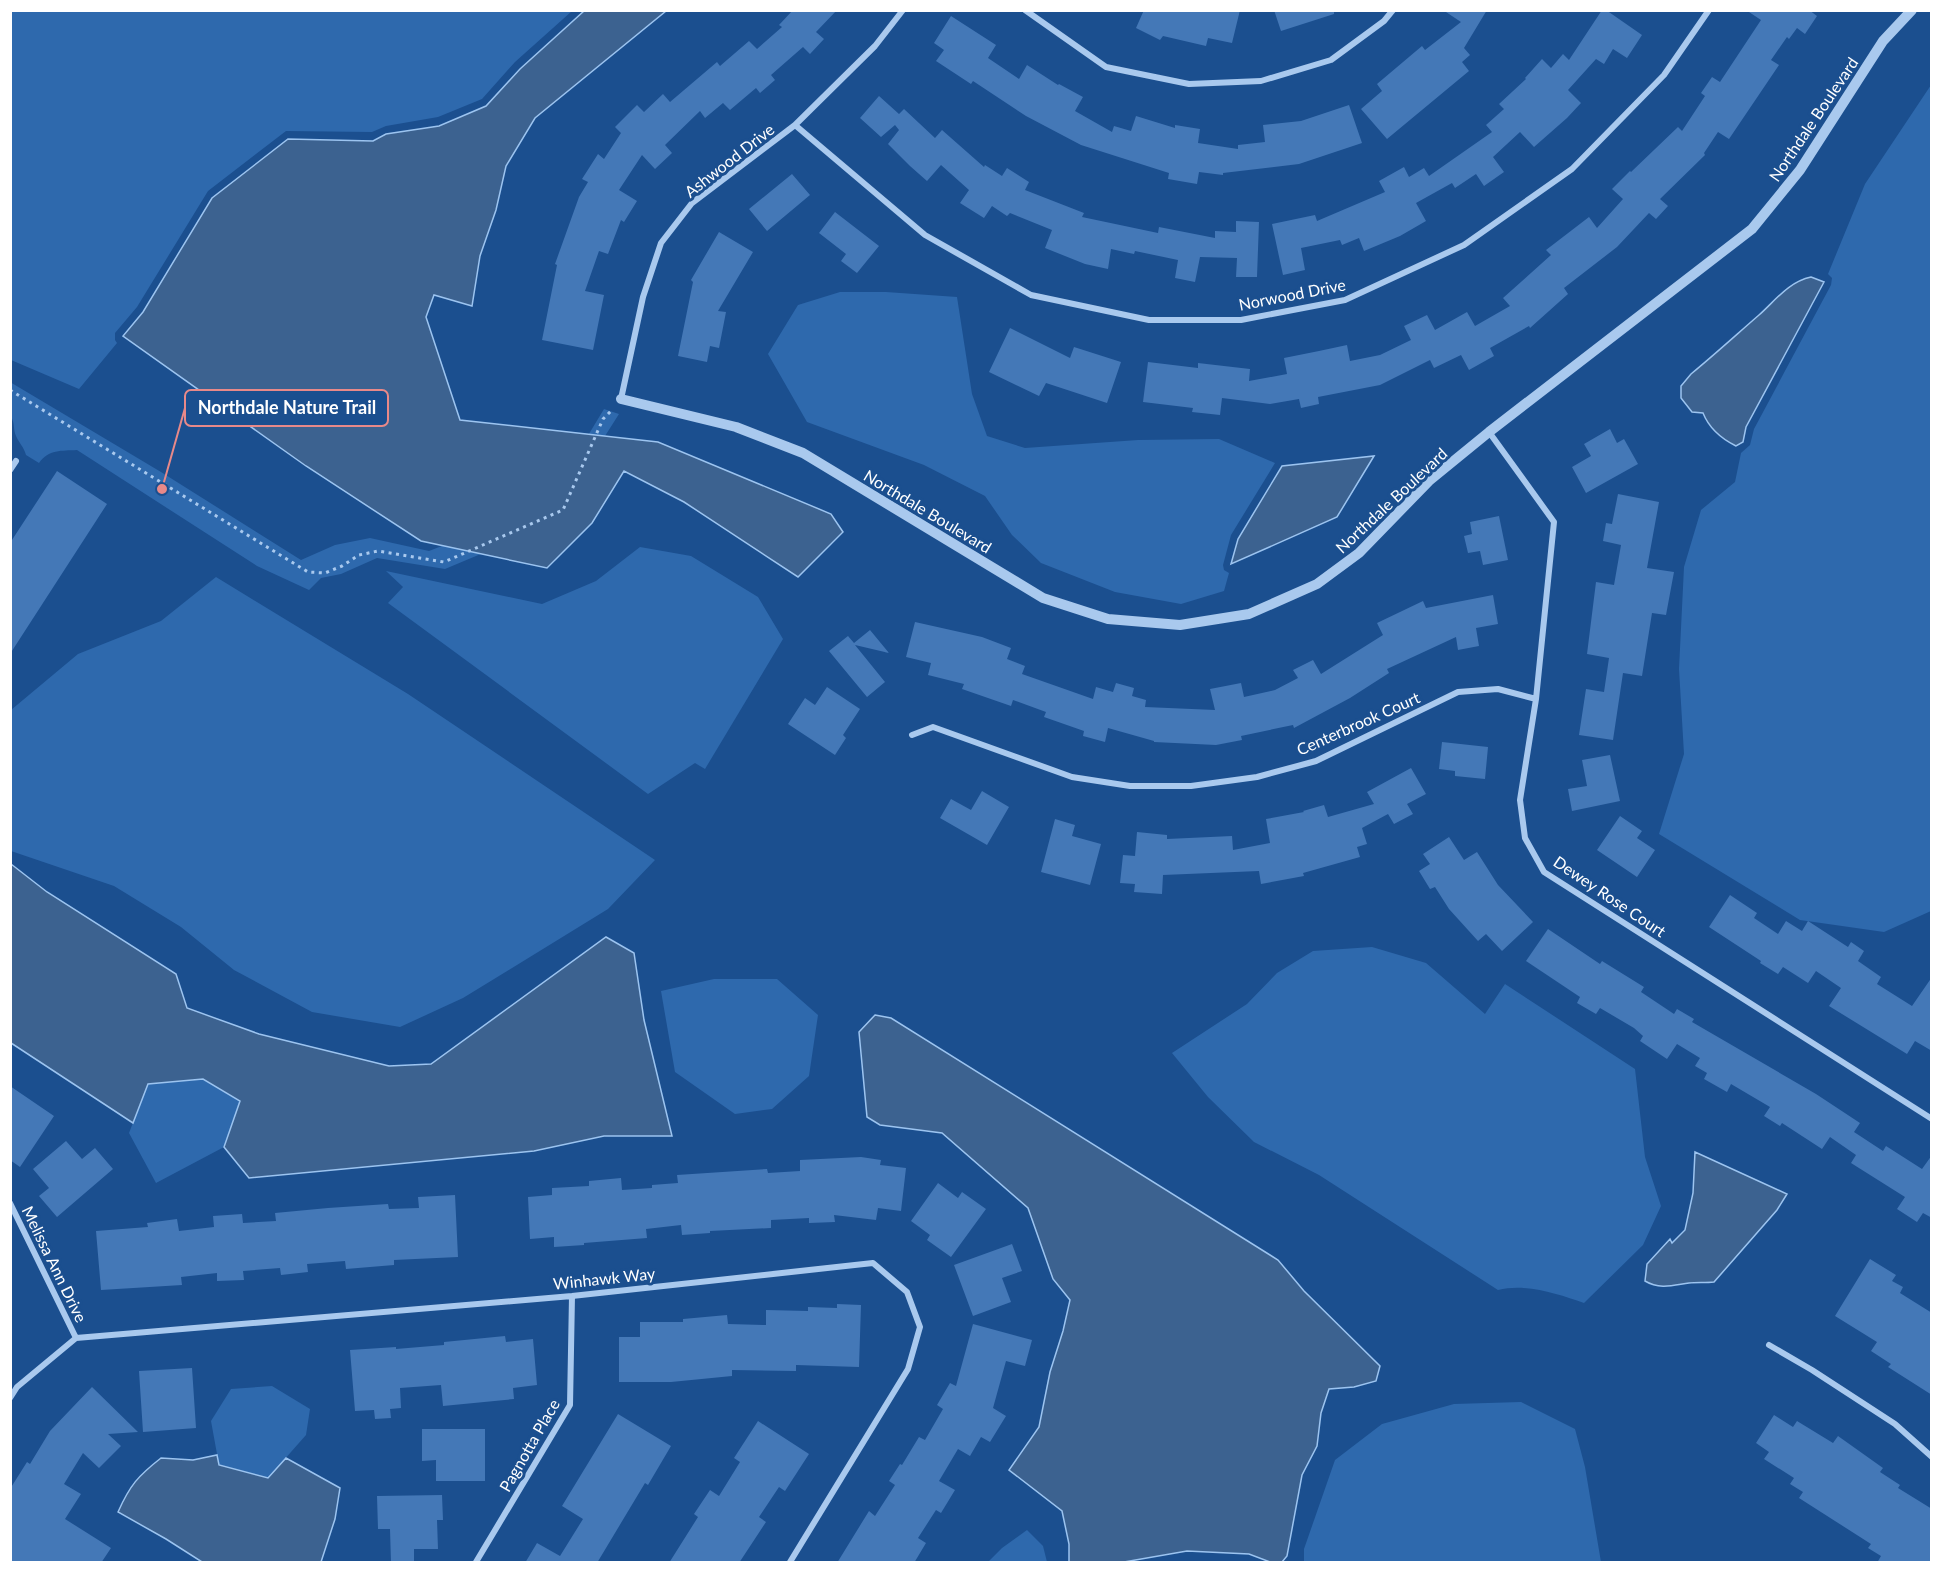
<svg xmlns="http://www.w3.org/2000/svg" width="1942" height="1573" font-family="Lato,sans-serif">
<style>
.green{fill:#2e69ad}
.water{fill:#3c6290;stroke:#9cc4f0;stroke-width:1.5}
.building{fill:#4478b7}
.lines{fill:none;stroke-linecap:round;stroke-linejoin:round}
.path{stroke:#a9c9ee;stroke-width:3;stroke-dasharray:3 4.5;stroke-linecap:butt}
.minor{stroke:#a9c9ee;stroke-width:6}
.tertiary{stroke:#a9c9ee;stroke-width:10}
.labels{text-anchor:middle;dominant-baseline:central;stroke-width:6;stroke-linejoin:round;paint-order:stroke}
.street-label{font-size:16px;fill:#fff;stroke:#1b4f8f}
.leader{fill:none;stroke:#e88989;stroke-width:2}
.callout-dot{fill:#e88989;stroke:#1b4f8f;stroke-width:2}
.callout{fill:#1b4f8f;stroke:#e88989;stroke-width:2}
.callout-label{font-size:18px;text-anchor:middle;font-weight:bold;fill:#fff}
</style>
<rect width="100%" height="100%" fill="#1b4f8f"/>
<!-- green -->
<path class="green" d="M11 10H572V11L515 62 482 99 438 117 386 126 372 132 286 131 208 191 137 307 115 333V340L117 343 79 389 11 360Z
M1931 85V911L1884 932 1800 920 1659 834 1684 754 1679 669 1684 567 1701 510 1735 482 1741 453 1750 445 1754 429 1831 285 1832 278 1828 274 1865 184Z
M840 292H886L957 297 972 394 987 436 1025 448 1138 440 1219 439 1275 463 1231 535 1223 565 1224 570 1229 573 1224 591 1181 604 1115 592 1041 563 1012 535 985 496 924 465 807 422 768 354 798 305Z
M10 382 161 472 301 560 335 545 370 538 429 551 546 505 604 409 619 414 598 447 567 518 445 569 377 558 341 574 321 578 309 590 257 566 77 450C61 451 49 449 39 463L26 455C24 447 19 443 16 436 13 429 15 423 11 417Z
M640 547 691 556 758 597 783 639 705 769 695 763 648 794 388 603 403 587 386 571 542 604 596 581Z
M216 577 408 694 655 860 608 909 463 998 400 1027 312 1012 234 970 181 927 114 886 11 851V710L78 654 161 621Z
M1372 947 1426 963 1485 1014 1505 984 1635 1069 1645 1157 1661 1206 1643 1245 1584 1303C1558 1294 1526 1283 1498 1290L1319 1175 1254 1142 1208 1097 1172 1053 1247 1004 1277 973 1313 951Z
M714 979H777L818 1015 809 1076 772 1109 735 1114 675 1072 661 991Z
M203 1079 240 1101 224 1147 156 1183 129 1133 148 1084Z
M272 1386 310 1409 306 1435 268 1478 219 1465 211 1421 231 1389Z
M1521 1402 1575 1429 1585 1467 1601 1562H1304V1549L1335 1460 1382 1424 1454 1404Z
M1027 1530 1043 1546 1047 1562H988L1002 1548Z"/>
<!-- water -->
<path class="water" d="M584 11H666L535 118 506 166 496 210 480 256 472 306 434 295 426 317 460 420 658 442 831 514 843 532 798 577 684 502 624 471 592 523 547 568 421 541 306 466 123 336 143 312 212 198 288 139 373 141 386 134 439 126 486 106 520 69Z
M1811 277 1824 282 1746 427 1743 442 1736 446C1722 439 1709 428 1703 413L1692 412 1681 398V386L1691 374C1714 355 1736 335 1759 315 1775 301 1788 282 1811 277Z
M1374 456 1337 517 1231 564 1238 539 1282 466Z
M11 864 47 892 176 974 187 1008 259 1034 389 1066 431 1064 606 937 634 953 644 1020 672 1136H604L534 1151 249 1178 224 1147 240 1101 203 1079 148 1084 133 1123 11 1043Z
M875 1015 891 1018 1278 1260 1304 1291 1380 1366 1376 1381 1354 1387 1329 1389 1321 1413 1317 1446 1302 1475 1287 1556 1282 1562H1270L1249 1554 1187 1551 1124 1562H1069V1544L1062 1511 1009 1470 1039 1427 1050 1372 1063 1331 1070 1300 1053 1279 1028 1208 942 1133 880 1125 867 1117 859 1032Z
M1695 1152 1787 1194 1777 1210 1714 1282C1705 1283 1697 1282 1689 1283 1674 1285 1660 1290 1645 1281L1647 1264 1670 1239 1672 1243 1685 1230 1693 1193Z
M217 1455 219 1465 268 1478 286 1458 340 1488 335 1519 321 1562H202L166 1539 118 1512C130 1485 138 1476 161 1458L193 1460Z"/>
<!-- building -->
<path class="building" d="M793 10H837L816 32 824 39 810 54 803 47 771 75 775 80 760 93 756 88 730 110 723 103 705 118 700 111 665 145 672 153 655 169 642 155 619 190 637 201 624 222 621 220 608 254 599 251 585 291 604 295 593 350 542 340 557 265 555 264 579 197 588 182 582 179 598 154 604 159 621 133 615 127 637 105 644 112 663 94 670 102 717 62 720 66 749 41 757 49 782 27 779 25Z
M1144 10H1240L1232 43 1208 38 1206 46 1163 36 1160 40 1136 28Z
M1274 10H1334V14L1281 31Z
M1443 10H1487L1464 48 1470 55 1462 62 1469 71 1387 139 1361 109 1382 91 1377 84 1422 46 1425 50 1461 22Z
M1602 10H1606L1642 35 1627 58 1613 49 1604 64 1596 59 1568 90 1581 103 1567 118 1534 147 1520 132 1493 157 1504 172 1484 186 1476 174 1455 188 1452 183 1416 203 1426 221 1400 236 1364 251 1359 238 1342 245 1340 240 1301 248 1305 270 1283 275 1272 224 1315 215 1317 221 1385 192 1379 181 1404 167 1409 177 1424 168 1429 176 1492 132 1486 125 1504 109 1499 104 1526 79 1525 78 1542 59 1551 68 1563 54 1569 60Z
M1746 10H1809L1817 16 1805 34 1797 28 1789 39 1787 37 1771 60 1779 65 1729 139 1718 132 1704 153 1705 155 1660 199 1668 206 1656 219 1649 213 1617 247 1564 288 1568 294 1530 328 1529 326 1490 348 1494 356 1469 370 1461 355 1434 368 1430 360 1380 385 1318 397 1319 404 1301 408 1299 399 1270 404 1222 398 1220 415 1192 412 1193 408 1143 402 1148 362 1198 368V363L1250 369 1249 381 1287 374 1284 358 1319 351 1347 345 1350 361 1380 355 1411 340 1404 326 1427 315 1435 330 1467 312 1475 326 1510 306 1503 298 1551 255 1546 250 1589 217 1597 228 1623 199 1612 189 1630 171 1631 172 1678 127 1682 131 1705 96 1701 93 1712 77 1720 82 1761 20Z
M951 16 996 45 988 58 1019 79 1027 65 1058 85 1059 84 1083 97 1075 111 1112 132 1114 126 1131 131 1136 116 1175 128V125L1200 129 1198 143 1238 149V145L1265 142 1263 125 1301 121 1349 105 1362 143 1299 164 1223 173V175L1199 172 1197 184 1168 179 1169 173 1081 145 1026 116 973 81 971 84 936 61 944 50 934 43Z
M879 96 899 114 904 109 935 138 942 130 984 167 985 165 1002 176 1007 168 1029 182 1025 190 1084 213 1082 217 1158 233 1159 227 1215 238V231L1236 232V221L1259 222 1257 277H1236L1237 258 1200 257 1195 282 1175 278 1178 260 1135 251 1134 254 1111 249 1108 269 1085 264 1045 248 1052 230 1010 213 1007 216 992 206 984 218 960 203 969 190 941 165 927 181 910 166 888 144 899 130 895 125 881 137 860 118Z
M792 174 810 195 767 231 749 209Z
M835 212 879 246 857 273 841 261 846 254 819 233Z
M719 232 753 252 718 311 726 312 719 348 710 346 707 362 678 356 693 282 691 280Z
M1010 328 1070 358 1074 347 1121 362 1107 403 1046 383 1039 396 989 372Z
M1610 429 1617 443 1624 439 1638 464 1586 493 1572 467 1591 456 1584 444Z
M57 471 107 504 10 654V543Z
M1618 494 1659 502 1647 568 1674 572 1666 615 1652 613 1642 676 1623 673 1613 740 1579 735 1586 689 1604 692 1609 658 1587 654 1596 582 1614 585 1621 545 1603 541 1606 523 1612 524Z
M1499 516 1508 560 1483 565 1480 551 1468 553 1464 536 1472 534 1470 522Z
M1493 595 1498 624 1476 628 1479 646 1458 650 1456 637 1387 669 1389 673 1350 698 1294 728 1293 725 1241 736 1242 740 1216 745 1154 742V741L1108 728 1105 742 1083 736 1084 731 1044 717 1046 712 1013 700 1011 706 962 689 964 684 928 675 931 663 906 657 915 622 982 637 1011 648 1007 659 1025 666 1022 674 1093 699 1096 687 1113 692 1116 683 1134 688 1132 696 1146 700 1145 707 1215 710 1210 689 1241 683 1244 697 1275 690 1298 678 1293 670 1313 660 1321 674 1383 635 1377 623 1423 601 1426 608Z
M870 630 889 653 855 645 885 682 867 697 829 651 848 636 854 643Z
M827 687 860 709 843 735 846 738 835 755 788 724 805 698 815 705Z
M1442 742 1488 747 1485 779 1455 776V771L1439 769Z
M1610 755 1620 801 1572 811 1568 789 1587 786 1582 760Z
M1411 768 1426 794 1407 804 1413 814 1394 824 1388 814 1362 828 1367 844 1357 847 1360 857 1303 873 1304 876 1261 884 1259 871 1163 875 1162 894 1134 892 1135 884 1120 883 1123 855 1135 856 1137 832 1167 835V839L1232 836 1233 850 1270 843 1266 819 1304 812 1303 811 1324 805 1328 817 1374 804 1367 792Z
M982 791 1009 807 987 845 940 818 951 799 971 810Z
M1620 816 1642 831 1637 838 1655 850 1637 877 1597 850Z
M1055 819 1075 825 1072 836 1101 844 1090 885 1041 872Z
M1449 837 1464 860 1477 852 1498 885 1533 922 1502 951 1486 934 1478 941 1449 909 1435 887 1430 889 1419 871 1430 864 1423 854Z
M1730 895 1757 913 1754 918 1778 934 1786 921 1802 931 1808 921 1848 947 1851 942 1864 951 1858 961 1881 977 1877 984 1912 1006 1932 977V1051L1915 1041 1907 1054 1829 1006 1841 988 1816 971 1808 983 1783 967 1778 974 1760 963 1761 961 1709 927Z
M1548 929 1600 964 1602 961 1644 987 1641 992 1674 1014 1677 1009 1694 1019 1692 1022 1816 1094 1860 1123 1854 1132 1883 1151 1886 1146 1922 1169 1932 1155V1218L1923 1213 1917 1222 1897 1209 1905 1197 1851 1163 1856 1155 1830 1137 1822 1149 1782 1123 1780 1126 1764 1116 1770 1107 1731 1084 1727 1092 1704 1079 1707 1073 1695 1066 1700 1058 1677 1044 1667 1059 1640 1041 1643 1036 1634 1028 1600 1008 1596 1014 1577 1003 1580 997 1526 961Z
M10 1086 54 1116 20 1167 10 1160Z
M66 1141 82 1159 95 1148 113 1169 57 1217 39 1196 49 1188 33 1169Z
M861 1157 881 1160 880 1165 906 1168 901 1211 878 1208 876 1220 834 1215 835 1222 809 1223V1218L771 1220V1228L710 1231V1233L682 1235 681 1225 646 1229 647 1238 584 1243V1245L554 1247V1237L530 1239 528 1197 552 1195V1188L589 1186V1181L621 1178 622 1190 652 1188V1185L678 1183 677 1175 767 1169 768 1173 800 1171V1160Z
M938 1183 958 1198 962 1192 986 1209 951 1257 927 1240 930 1235 911 1221Z
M455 1195 458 1257 394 1260V1265L346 1269 345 1261 307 1264 308 1272 281 1275 280 1268 243 1271 244 1280 217 1281V1273L181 1277 182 1285 101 1290 96 1231 148 1227 147 1223 177 1219 179 1231 214 1227 213 1216 242 1214 243 1223 276 1221 275 1213 328 1208 388 1204 389 1209 419 1208 418 1197Z
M1012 1244 1022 1271 1002 1278 1011 1302 973 1316 954 1265Z
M1870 1259 1896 1275 1892 1281 1903 1287 1900 1293 1932 1313V1395L1888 1367 1891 1364 1871 1351 1877 1342 1835 1316Z
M837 1304 861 1305 859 1367 796 1365V1371L732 1370V1376L671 1382H619V1337H640V1322H683V1319L727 1315 728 1324 766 1325V1310L808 1311V1307L837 1308Z
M973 1324 1032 1340 1025 1366 1006 1361 993 1408 1006 1416 990 1442 981 1437 970 1456 958 1449 939 1481 955 1490 941 1513 936 1510 918 1538 926 1543 914 1563H837L869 1511 875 1516 895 1485 889 1481 900 1464 902 1465 919 1437 925 1440 943 1409 937 1405 950 1383 956 1386Z
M505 1336 506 1342 533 1339 537 1385 513 1388 514 1399 443 1406 441 1385 400 1388 401 1408 390 1409 391 1418 375 1419 374 1410 355 1411 350 1350 396 1347V1349L444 1345V1342Z
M192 1368 196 1428 143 1432 139 1371Z
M92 1387 138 1432 108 1434 121 1446 99 1468 83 1453 64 1484 81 1494 65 1519 111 1548 101 1563H10V1489L27 1462 30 1464 50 1431Z
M618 1414 671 1446 648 1485 645 1483 597 1563H525L537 1543 560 1556 583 1519 562 1506Z
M1774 1415 1793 1427 1797 1421 1833 1443 1838 1436 1883 1468 1880 1472 1900 1485 1898 1488 1932 1509V1563H1877L1881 1556 1868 1548 1871 1544 1799 1498 1803 1492 1790 1484 1794 1478 1764 1459 1769 1452 1756 1443Z
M758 1421 809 1454 785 1491 779 1487 759 1517 766 1522 739 1563H669L698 1517 694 1514 710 1490 719 1496 740 1462 734 1458Z
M422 1429H485V1481H436V1460L422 1461Z
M442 1495 443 1520H437L438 1549H414V1563H391L390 1529H378L377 1496Z"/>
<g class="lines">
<!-- path -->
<path class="path" d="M10 390 308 572 325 573 342 566 359 555 378 551 444 562 563 510 603 419 612 410"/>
<!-- minor -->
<path class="minor" d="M1025 10 1106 67 1189 84 1261 81 1331 60 1384 21 1393 10
M795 125 925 235 1031 295 1149 320H1241L1345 300 1464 245 1572 169 1664 75 1709 10
M621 399 643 297 661 243 692 203 795 125 875 46 903 10
M1489 432 1554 522 1536 699 1520 800 1525 838 1544 872 1932 1119
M10 470 16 461
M912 735 933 727 1072 777 1130 786H1191L1257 777 1316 761 1458 692 1498 689 1536 699
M10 1203 76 1338
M1769 1345 1812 1370 1895 1424 1932 1457
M10 1398 17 1387 76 1338 572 1296 873 1263 907 1292 920 1327 908 1369 790 1562
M476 1562 570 1405 572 1296"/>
<!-- tertiary -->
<path class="tertiary" d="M621 399 736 427 803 453 1043 598 1108 619 1180 625 1249 614 1317 584 1359 553 1429 481 1489 432 1752 229 1800 170 1883 41 1912 10"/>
</g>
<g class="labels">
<!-- street labels -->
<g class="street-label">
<text transform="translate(1813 119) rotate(-56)">Northdale Boulevard</text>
<text transform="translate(729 160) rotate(-38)">Ashwood Drive</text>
<text transform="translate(1292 294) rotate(-11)">Norwood Drive</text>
<text transform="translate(1391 500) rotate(-43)">Northdale Boulevard</text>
<text transform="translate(928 511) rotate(31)">Northdale Boulevard</text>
<text transform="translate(1358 723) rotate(-24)">Centerbrook Court</text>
<text transform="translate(1610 896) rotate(34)">Dewey Rose Court</text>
<text transform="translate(55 1264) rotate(64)">Melissa Ann Drive</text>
<text transform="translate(604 1278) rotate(-6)">Winhawk Way</text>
<text transform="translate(529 1445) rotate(-60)">Pagnotta Place</text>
</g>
</g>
<!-- callouts -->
<path class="leader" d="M162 489L185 408"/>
<circle class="callout-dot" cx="162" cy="489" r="6"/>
<rect class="callout" x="185" y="390" width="203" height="36" rx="6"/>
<g class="callout-label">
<text x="287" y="414">Northdale Nature Trail</text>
</g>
<!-- border -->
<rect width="1942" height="1573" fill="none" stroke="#ffffff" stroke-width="24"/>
</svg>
